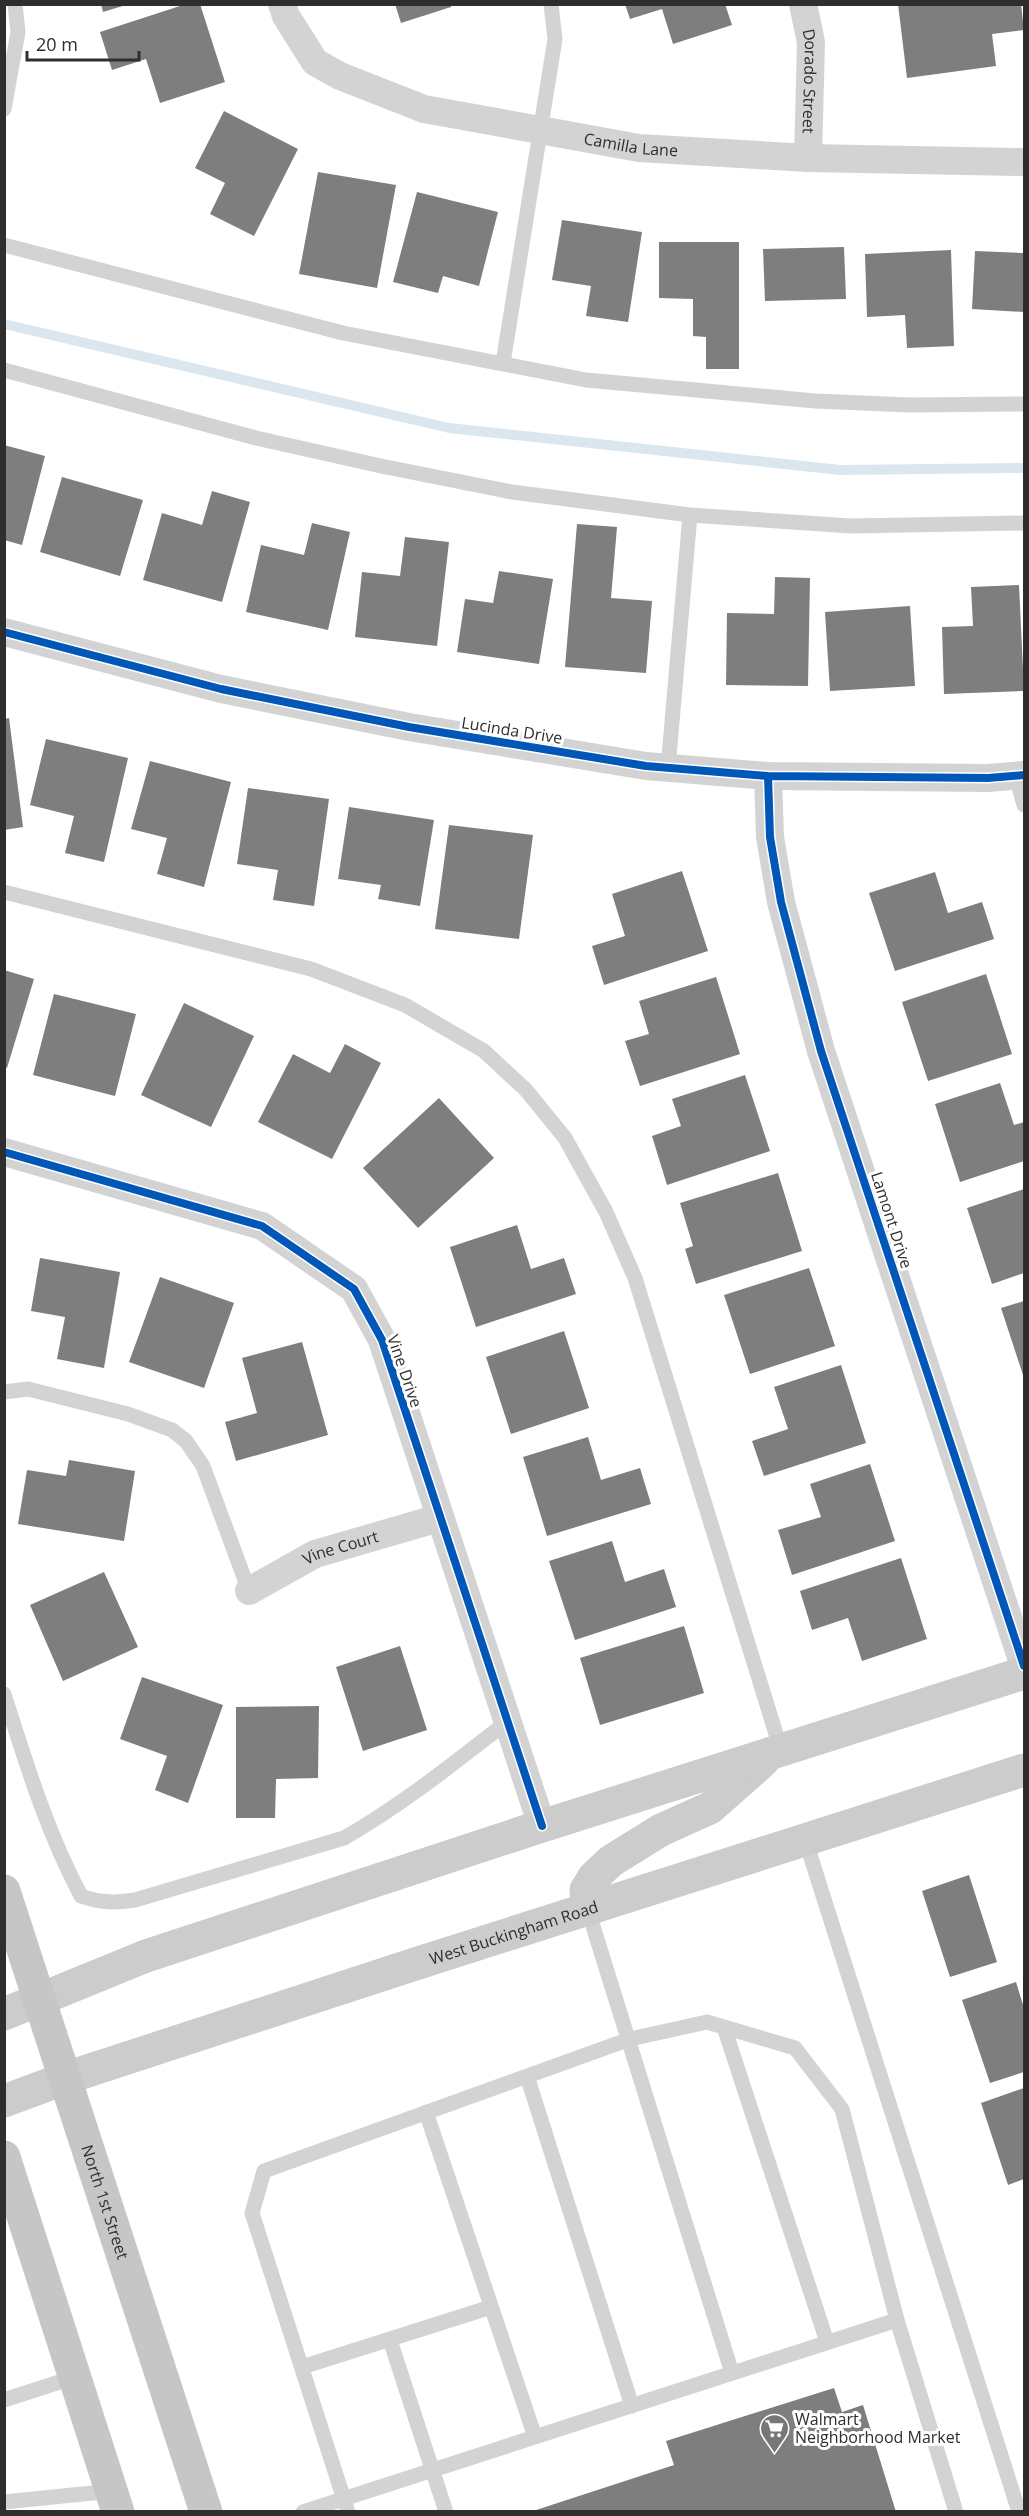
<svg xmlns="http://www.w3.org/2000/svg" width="1029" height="2516" font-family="'Open Sans',sans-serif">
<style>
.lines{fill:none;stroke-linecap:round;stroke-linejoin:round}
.stream{stroke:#dbe7ef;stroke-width:10}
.building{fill:#7e7e7e}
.lane{stroke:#d3d3d3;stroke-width:15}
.street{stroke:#d3d3d3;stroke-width:28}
.secondary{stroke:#ccc;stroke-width:33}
.primary{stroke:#c6c6c6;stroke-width:33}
.cycleway-casing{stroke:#fff;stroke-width:11}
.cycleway{stroke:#0057b8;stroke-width:8}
.labels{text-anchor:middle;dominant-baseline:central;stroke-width:6;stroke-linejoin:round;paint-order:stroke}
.street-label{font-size:16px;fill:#2e2e2e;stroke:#fff}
.poi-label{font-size:16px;fill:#2e2e2e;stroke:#fff;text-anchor:start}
</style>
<rect width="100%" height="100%" fill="#fff"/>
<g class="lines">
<!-- stream -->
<path class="stream" d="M4 324 449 428 840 470 1024 468"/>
</g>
<!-- building -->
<path class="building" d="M101 4H126V5L103 12Z
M186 4H200L225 82 160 103 146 59 112 70 100 32Z
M395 4H451V7L401 23Z
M625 4H725L732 25 673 44 662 9 630 19Z
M898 4H1021L1024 30 992 34 996 66 907 78Z
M224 111 298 149 254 236 210 214 225 183 195 168Z
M318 172 396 185 377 288 299 274Z
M417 192 498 212 479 286 443 276 438 293 393 282Z
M562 220 642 232 628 322 586 316 591 286 552 280Z
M659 242H739V369H706V337L693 336V299L659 298Z
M844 247 846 299 765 301 763 249Z
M951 250 954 346 907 348 905 315 867 317 865 254Z
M975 251 1024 253V312L972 309Z
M4 445 45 456 22 545 4 540Z
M62 477 143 500 120 576 40 552Z
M212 491 250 502 222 602 143 580 162 513 202 525Z
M312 523 350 532 328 630 246 612 261 545 304 555Z
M577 524 617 527 611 598 652 601 646 673 565 667Z
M405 537 449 542 437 646 355 637 362 572 400 576Z
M499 571 553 579 539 664 457 652 465 599 493 603Z
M775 577 810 578 808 686 726 685 727 613 774 614Z
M1019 585 1024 691 944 694 942 627 973 626 971 587Z
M910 606 915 686 830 691 825 612Z
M9 718 23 827 4 830V719Z
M46 739 128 758 104 862 65 853 74 816 30 805Z
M150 761 231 782 204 887 157 874 167 838 131 829Z
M248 788 329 799 314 906 273 900 278 870 237 864Z
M349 807 434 820 420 906 378 899 381 885 338 879Z
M449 825 533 835 519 939 435 929Z
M682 871 708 951 604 985 592 946 625 936 612 894Z
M935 872 948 913 982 902 994 939 895 971 869 893Z
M4 970 34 979 7 1068 4 1067Z
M986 974 1012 1054 928 1081 902 1002Z
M716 977 740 1054 640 1086 625 1041 649 1034 639 1001Z
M54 994 136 1014 115 1096 33 1075Z
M184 1003 254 1036 211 1127 141 1095Z
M345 1044 381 1063 332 1159 258 1122 293 1054 330 1073Z
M745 1075 770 1151 667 1185 652 1136 681 1126 672 1099Z
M1000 1083 1014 1125 1024 1122V1161L960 1182 935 1104Z
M439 1098 494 1158 418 1228 363 1168Z
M778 1173 802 1251 696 1284 685 1249 693 1246 680 1203Z
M1024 1189V1273L992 1284 967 1208Z
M517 1225 531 1269 564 1258 576 1294 476 1327 450 1247Z
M40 1258 120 1272 104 1368 57 1359 65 1317 31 1311Z
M809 1268 835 1346 750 1374 724 1295Z
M160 1277 234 1303 204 1388 129 1362Z
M1024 1301V1378L1001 1308Z
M564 1331 589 1408 511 1434 486 1357Z
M302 1342 328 1435 236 1461 225 1422 257 1413 242 1358Z
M841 1365 866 1443 764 1476 752 1441 788 1429 774 1387Z
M588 1437 601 1480 640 1468 651 1504 547 1536 523 1457Z
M69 1460 135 1471 124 1541 18 1524 27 1470 66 1476Z
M870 1464 895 1541 792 1575 778 1530 821 1517 810 1484Z
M612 1541 625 1582 664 1569 676 1607 575 1640 549 1561Z
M901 1558 927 1639 862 1661 848 1618 812 1630 800 1591Z
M104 1572 138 1647 63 1681 30 1605Z
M684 1626 704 1693 600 1725 580 1658Z
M400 1646 427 1730 363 1751 336 1667Z
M142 1677 223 1705 188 1803 155 1790 167 1756 120 1739Z
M319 1706 318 1778 276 1779 275 1818H236V1707Z
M969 1875 997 1962 950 1977 922 1891Z
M1016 1982 1024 2008V2072L990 2083 962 2000Z
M1024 2088V2179L1008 2185 981 2103Z
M834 2388 842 2412 863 2405 896 2512H530L674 2465 666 2441Z"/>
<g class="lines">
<!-- lane -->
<path class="lane" d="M4 109 18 32 15 4
M4 245 343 333 586 380 815 401 909 405 1024 404
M503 363 555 39 551 4
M4 370 256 438 381 466 512 492 690 515 851 526 1024 523
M668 768 690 515
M1016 776 1024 805
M4 892 311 969 405 1005 484 1051 526 1090 565 1138 606 1212 635 1278 781 1750
M4 1392 28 1389 128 1414 172 1430 186 1441 203 1466 249 1591
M4 1694C26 1763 47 1832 81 1896 101 1903 115 1903 135 1900L344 1838C402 1805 454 1763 507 1722
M805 1839 1019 2512
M588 1910 732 2373
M724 2027 827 2342
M527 2076 632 2406
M426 2112 535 2437
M390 2340 446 2512
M302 2367 491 2307
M4 2400 75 2377
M4 2502 112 2491
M303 2512 897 2320 956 2512
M348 2512 252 2213 264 2171 630 2039 707 2022 795 2048 842 2109 897 2320"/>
<!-- street -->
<g class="street">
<path id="s1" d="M282 4 286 16 315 62 340 76 424 109 639 148 808 158 1024 162"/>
<path id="s2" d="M803 4 811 42 808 158"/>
<path d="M4 632 221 689 409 727 646 766 768 776 988 778 1024 775"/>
<path d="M768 776 770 837 781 902 821 1051 1024 1666"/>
<path d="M4 1152 262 1226 354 1289 382 1340 542 1826"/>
<path id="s3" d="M249 1591 315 1554 439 1518"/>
</g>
<!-- secondary -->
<g class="secondary">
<path d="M588 1910 586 1890 594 1877 611 1861 661 1830 710 1808 763 1761"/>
<path d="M4 2014 146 1956 542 1826 1024 1673"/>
<path id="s4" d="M4 2101 66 2078 412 1965 1024 1770"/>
</g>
<!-- primary -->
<g class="primary">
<path id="s5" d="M4 1891 206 2512"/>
<path d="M4 2157 118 2512"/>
</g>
<defs>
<path id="cycleway" d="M4 632 221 689 409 727 646 766 768 776 988 778 1024 775
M768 776 770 837 781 902 821 1051 1024 1666
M4 1152 262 1226 354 1289 382 1340 542 1826"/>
</defs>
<!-- cycleway casing -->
<use href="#cycleway" class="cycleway-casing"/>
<!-- cycleway -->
<use href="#cycleway" class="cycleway"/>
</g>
<!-- icons -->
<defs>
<symbol id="supermarket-pin" viewBox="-11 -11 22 30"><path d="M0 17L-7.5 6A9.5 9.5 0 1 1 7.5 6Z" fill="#777" stroke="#fff"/><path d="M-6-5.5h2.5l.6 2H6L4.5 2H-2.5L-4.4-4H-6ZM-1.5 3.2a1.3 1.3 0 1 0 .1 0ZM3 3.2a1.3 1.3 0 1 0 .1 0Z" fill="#fff"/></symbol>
</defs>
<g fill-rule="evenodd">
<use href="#supermarket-pin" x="758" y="2412" width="33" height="45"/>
</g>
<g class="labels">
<!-- street labels -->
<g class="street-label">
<text stroke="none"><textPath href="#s2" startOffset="78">Dorado Street</textPath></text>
<text stroke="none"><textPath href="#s1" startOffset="396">Camilla Lane</textPath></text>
<text transform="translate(512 730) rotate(9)">Lucinda Drive</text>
<text transform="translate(892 1220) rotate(72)">Lamont Drive</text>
<text transform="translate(405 1371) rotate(71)">Vine Drive</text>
<text stroke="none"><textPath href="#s3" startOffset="102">Vine Court</textPath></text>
<text stroke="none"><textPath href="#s4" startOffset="537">West Buckingham Road</textPath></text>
<text stroke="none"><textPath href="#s5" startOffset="327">North 1st Street</textPath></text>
</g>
<!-- poi labels -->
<g class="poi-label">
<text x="795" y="2419">Walmart<tspan x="795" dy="18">Neighborhood Market</tspan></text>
</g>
</g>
<!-- border -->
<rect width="1029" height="2516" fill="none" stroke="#2e2e2e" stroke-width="12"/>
<!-- scale -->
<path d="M27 51v9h112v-9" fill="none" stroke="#2e2e2e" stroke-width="3"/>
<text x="36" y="51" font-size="18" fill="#2e2e2e" stroke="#ffffff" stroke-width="4.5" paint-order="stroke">20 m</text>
</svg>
